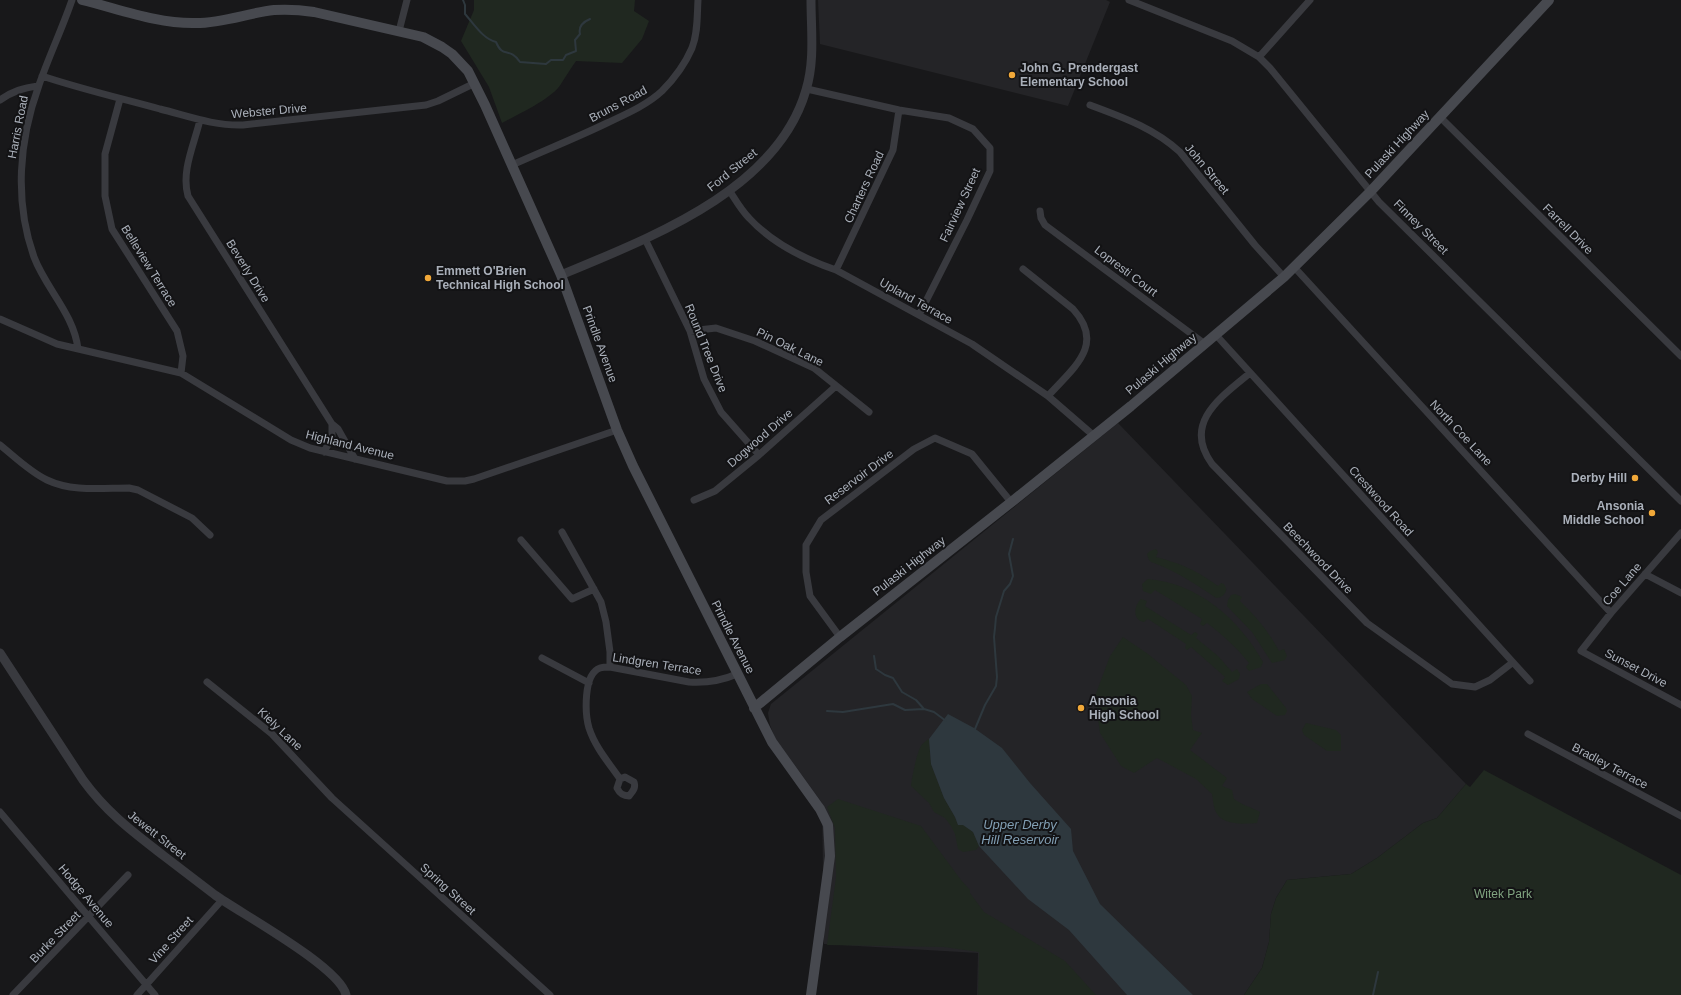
<svg xmlns="http://www.w3.org/2000/svg" width="1681" height="995" font-family="Helvetica,sans-serif">
<style>
.built{fill:#242427}
.green{fill:#202820}
.water{fill:#2e383e}
.lines{fill:none;stroke-linecap:round;stroke-linejoin:round}
.stream{stroke:#2e383e;stroke-width:2}
.minor{stroke:#393a3f;stroke-width:7}
.tertiary{stroke:#393a3f;stroke-width:9}
.secondary{stroke:#47494f;stroke-width:10}
.poi-dot{fill:#f1a839;stroke:#131315;stroke-width:1.5}
.labels{text-anchor:middle;dominant-baseline:central;stroke-width:4;stroke-linejoin:round;paint-order:stroke}
.poi-label{font-size:12px;font-weight:bold;fill:#aab0ba;stroke:#131315;text-anchor:start}
.street-label{font-size:12px;fill:#aab0ba;stroke:#131315}
.park-label{font-size:12px;fill:#81a481;stroke:#131315}
.water-label{font-size:13px;font-style:italic;fill:#829fb4;stroke:#131315}
</style>
<rect width="100%" height="100%" fill="#18181a"/>
<!-- built -->
<path class="built" d="M818 0H1106L1110 2 1068 106 820 44Z
M1118 423 1466 784 1437 818 1423 823 1377 858 1351 874 1287 880 1276 898 1271 914 1269 942 1262 968 1244 995H977L978 953 824 944 822 803 775 738 770 725 768 713 771 704Z"/>
<!-- green -->
<path class="green" d="M474 0H635L634 11 649 21 642 39 622 63 576 61C571 68 566 76 561 84 553 98 517 115 502 123L489 87 461 41 474 10Z
M1156 549 1158 552 1156 557C1182 564 1196 570 1218 586L1221 583 1224 584 1226 588C1227 593 1222 598 1216 598 1196 584 1177 572 1154 563 1149 562 1148 558 1147 554L1150 551Z
M1148 579C1198 583 1240 620 1263 662L1261 667 1249 671 1246 667 1249 663C1236 647 1224 636 1207 623L1203 626 1200 624 1202 619 1155 590 1151 594 1143 591 1142 584Z
M1235 594 1242 597 1240 601C1256 616 1269 632 1279 651L1284 649 1287 656 1285 660 1272 663 1252 632 1227 606 1228 600 1231 595Z
M1141 599 1147 601 1145 606 1191 635 1195 632 1198 634 1196 638 1218 656 1232 672 1237 669 1240 674 1239 679 1228 685 1222 681 1225 677 1191 647 1187 650 1185 648 1186 644 1148 619 1144 622C1132 620 1134 606 1141 599Z
M1123 637 1148 654 1186 685 1192 696 1191 715 1193 730 1202 733 1190 750 1227 778 1222 786 1232 790 1234 799C1242 805 1251 807 1260 812L1257 823C1242 824 1221 826 1215 810 1213 805 1213 799 1212 794L1196 779 1157 758 1134 773 1121 766 1100 733 1095 696 1110 656Z
M1261 684H1267L1286 708 1287 711 1285 715 1277 716 1252 699 1247 692Z
M1306 723 1336 730 1341 735V751H1327L1304 735 1302 730Z
M929 739 931 764 944 798 955 817 958 825 963 824 973 832 979 846 976 850 963 852 958 849 955 834 951 826 945 818 934 812 929 803 911 786C911 781 917 753 920 748 921 745 925 741 929 739Z
M1484 770 1681 875V995H1244L1262 968 1269 942 1271 914 1276 898 1287 880 1351 874 1377 858 1423 823 1437 818 1466 784 1470 787Z
M838 799 921 826 961 880 970 890V893L984 912 1065 961 1096 995H978L979 952 944 947 827 945 836 877 835 828 827 807Z"/>
<!-- water -->
<path class="water" d="M948 714 974 728 1002 748 1030 783 1071 829 1073 851 1100 904 1193 995H1127L1069 930 1028 899 979 846 973 832 963 825H958L955 817 944 798 931 764 929 739Z"/>
<g class="lines">
<!-- stream -->
<path class="stream" d="M463 0 465 5V14C474 24 483 39 496 42 503 59 509 46 520 62L546 64 551 60H563L566 55 576 51 575 40 580 34C578 26 583 22 590 19
M874 656 876 669 885 675 893 678 902 692 916 700 924 709 934 712 946 721
M827 711 843 712 893 704 905 710 924 709
M975 729 985 705 996 686 997 677 994 637 995 628 996 617 1004 591 1010 584 1013 576 1009 554 1013 539
M1373 995 1378 972"/>
<!-- minor -->
<path class="minor" d="M72 0C62 29 49 56 39 85 19 140 14 201 34 257 46 289 74 314 78 349
M1129 0 1232 41 1259 57 1270 68 1379 202 1681 501
M399 31 407 0
M1259 57 1310 0
M42 76C81 89 120 98 160 109 188 116 214 126 243 125L426 105 438 101 475 83
M807 89 899 110 949 118 973 129 990 148V171L967 220 919 315
M120 99 105 154V196L112 229 177 331 183 356 181 373
M0 100C13 91 23 88 38 86
M1090 105C1122 117 1154 128 1180 152L1255 245 1284 277
M1440 117 1681 356
M200 120C194 145 181 171 188 196L332 424 338 429 355 459
M512 165C543 151 576 138 607 123 626 114 647 105 662 91 674 79 685 64 692 48 698 33 697 16 698 0
M729 190C735 199 741 210 749 218 772 243 804 259 836 270L972 344 1048 396 1093 435
M1040 211 1041 218 1045 225 1205 344
M645 239 690 331 704 379 721 412 759 455
M1295 268 1611 613
M1023 269 1073 309C1106 345 1073 368 1048 396
M836 270 893 150 899 110
M0 319 57 344 181 373 291 440 310 448 447 481H465L474 479 617 430
M690 331 716 328 755 341 814 368 869 412
M1216 335 1530 681
M1250 373C1221 397 1182 423 1212 464L1367 623 1452 684 1475 687 1490 680 1512 663
M0 445C15 457 30 472 47 480 72 492 102 488 129 488L138 490 192 518 210 535
M324 452 332 437V424
M694 500 715 491 759 455 836 386
M562 532 601 602 606 622 610 652V667
M1681 533 1611 613 1581 651 1681 705
M521 540 572 599 594 589
M1645 574 1681 593
M840 637 810 596 806 572V545L821 520 914 449 935 438 972 454 1011 502
M542 658 589 683
M207 682 272 734 332 798 550 995
M1528 734 1681 816
M620 779 625 777 634 782C636 788 633 791 629 796 623 796 620 794 617 788L620 779C609 763 595 747 589 728 585 714 583 674 600 668 603 667 607 667 610 667L689 682C706 683 721 681 737 674
M0 812 155 995
M13 995 128 875
M137 995 222 900"/>
<!-- tertiary -->
<path class="tertiary" d="M561 275C649 238 777 191 806 90 815 61 811 30 811 0
M0 653 83 780C107 813 133 832 164 856 181 869 198 882 215 895 240 913 340 967 346 995"/>
<!-- secondary -->
<path class="secondary" d="M82 0C119 9 158 24 196 23 223 23 248 13 274 10 288 9 301 10 314 12L423 37 442 47 452 54 468 71 485 105 561 275 617 430 633 466 772 742 820 809 828 825 830 856 811 995
M754 708 840 637 1014 500 1131 406 1284 277 1370 192 1549 0"/>
</g>
<!-- markers -->
<g class="poi-dot">
<circle cx="1012" cy="75" r="4"/>
<circle cx="428" cy="278" r="4"/>
<circle cx="1635" cy="478" r="4"/>
<circle cx="1652" cy="513" r="4"/>
<circle cx="1081" cy="708" r="4"/>
</g>
<g class="labels">
<!-- poi labels -->
<g class="poi-label">
<text x="1020" y="68">John G. Prendergast<tspan x="1020" dy="14">Elementary School</tspan></text>
<text x="436" y="271">Emmett O'Brien<tspan x="436" dy="14">Technical High School</tspan></text>
<text x="1627" y="478" text-anchor="end">Derby Hill</text>
<text x="1644" y="506" text-anchor="end">Ansonia<tspan x="1644" dy="14">Middle School</tspan></text>
<text x="1089" y="701">Ansonia<tspan x="1089" dy="14">High School</tspan></text>
</g>
<!-- street labels -->
<g class="street-label">
<text transform="translate(618 104) rotate(-28)">Bruns Road</text>
<text transform="translate(269 111) rotate(-5)">Webster Drive</text>
<text transform="translate(18 127) rotate(-79)">Harris Road</text>
<text transform="translate(1397 144) rotate(-47)">Pulaski Highway</text>
<text transform="translate(1207 169) rotate(50)">John Street</text>
<text transform="translate(732 170) rotate(-39)">Ford Street</text>
<text transform="translate(864 187) rotate(-65)">Charters Road</text>
<text transform="translate(960 205) rotate(-65)">Fairview Street</text>
<text transform="translate(1421 227) rotate(45)">Finney Street</text>
<text transform="translate(1568 229) rotate(45)">Farrell Drive</text>
<text transform="translate(149 266) rotate(58)">Belleview Terrace</text>
<text transform="translate(248 271) rotate(58)">Beverly Drive</text>
<text transform="translate(1126 271) rotate(37)">Lopresti Court</text>
<text transform="translate(916 301) rotate(29)">Upland Terrace</text>
<text transform="translate(600 344) rotate(70)">Prindle Avenue</text>
<text transform="translate(790 347) rotate(26)">Pin Oak Lane</text>
<text transform="translate(706 348) rotate(68)">Round Tree Drive</text>
<text transform="translate(1161 364) rotate(-40)">Pulaski Highway</text>
<text transform="translate(1461 433) rotate(47)">North Coe Lane</text>
<text transform="translate(760 438) rotate(-41)">Dogwood Drive</text>
<text transform="translate(350 445) rotate(14)">Highland Avenue</text>
<text transform="translate(859 477) rotate(-37)">Reservoir Drive</text>
<text transform="translate(1381 501) rotate(48)">Crestwood Road</text>
<text transform="translate(1318 558) rotate(46)">Beechwood Drive</text>
<text transform="translate(909 566) rotate(-38)">Pulaski Highway</text>
<text transform="translate(1622 584) rotate(-49)">Coe Lane</text>
<text transform="translate(733 637) rotate(63)">Prindle Avenue</text>
<text transform="translate(657 664) rotate(9)">Lindgren Terrace</text>
<text transform="translate(1636 668) rotate(28)">Sunset Drive</text>
<text transform="translate(280 729) rotate(43)">Kiely Lane</text>
<text transform="translate(1610 766) rotate(28)">Bradley Terrace</text>
<text transform="translate(157 835) rotate(38)">Jewett Street</text>
<text transform="translate(448 889) rotate(42)">Spring Street</text>
<text transform="translate(86 896) rotate(50)">Hodge Avenue</text>
<text transform="translate(55 937) rotate(-46)">Burke Street</text>
<text transform="translate(171 940) rotate(-48)">Vine Street</text>
</g>
<!-- park labels -->
<g class="park-label">
<text x="1503" y="894">Witek Park</text>
</g>
<!-- water labels -->
<g class="water-label">
<text x="1020" y="824">Upper Derby<tspan x="1020" dy="15">Hill Reservoir</tspan></text>
</g>
</g>
</svg>
